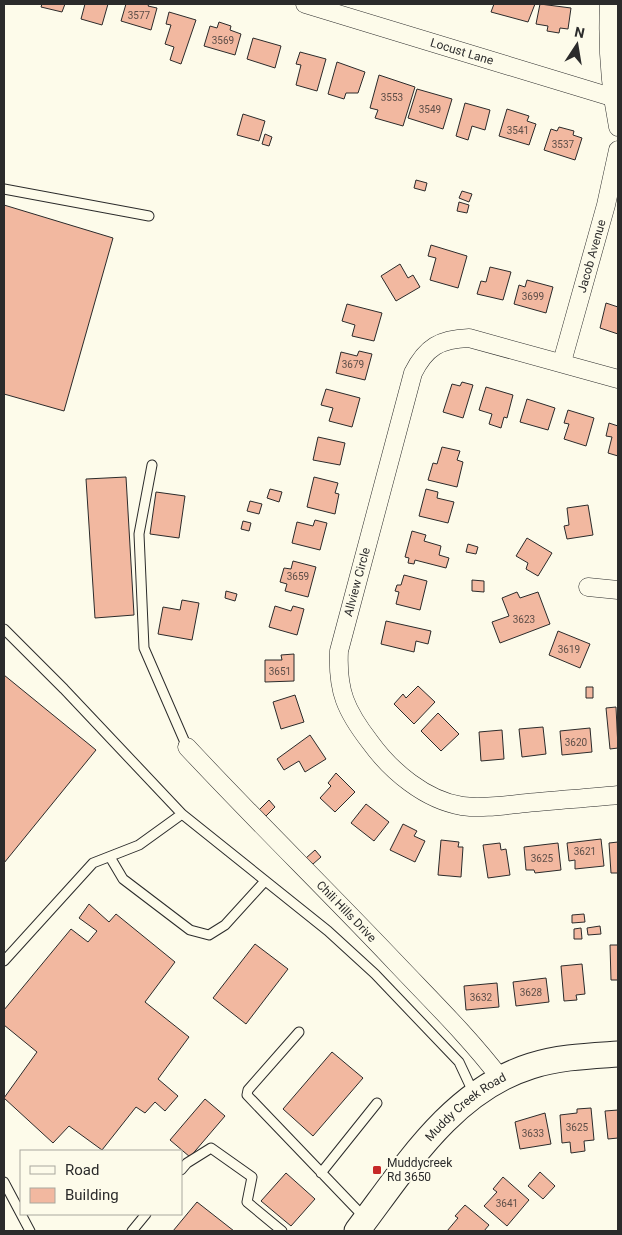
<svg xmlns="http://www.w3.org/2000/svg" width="622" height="1235" font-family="Roboto,sans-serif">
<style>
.building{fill:#f2b8a0;stroke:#2b2b2b}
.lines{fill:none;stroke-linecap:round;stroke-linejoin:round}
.lane-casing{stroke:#2b2b2b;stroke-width:11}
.street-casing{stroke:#2b2b2b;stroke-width:19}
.secondary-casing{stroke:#2b2b2b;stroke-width:27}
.lane{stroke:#fdfbea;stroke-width:9}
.street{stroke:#fdfbea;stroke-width:18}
.secondary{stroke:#fdfbea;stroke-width:25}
.poi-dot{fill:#c62828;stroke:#fdfbea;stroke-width:2}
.labels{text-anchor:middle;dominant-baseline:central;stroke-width:4;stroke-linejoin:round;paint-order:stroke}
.number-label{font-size:10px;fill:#5d4e48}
.street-label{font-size:12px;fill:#2b2b2b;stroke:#fdfbea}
.poi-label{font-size:12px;fill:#2b2b2b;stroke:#fdfbea;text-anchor:start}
</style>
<rect width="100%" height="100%" fill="#fdfbea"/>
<!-- building -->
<path class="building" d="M42 4H65L62 12 41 7Z
M85 4H108L102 25 81 19Z
M126 4H149L148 6 157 8 151 30 121 21Z
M494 4H535L528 22 491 12Z
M540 4 571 8 568 29 560 28 559 33 547 31 548 26 536 24Z
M169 12 196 20 181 64 170 60 174 47 165 44 171 25 166 24Z
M219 22 231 26 230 30 241 34 235 55 204 46 210 26 217 28Z
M253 38 281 46 275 68 247 59Z
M300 52 326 59 317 91 296 85 301 65 296 64Z
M337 62 365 72 358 93H346L344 99 328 94Z
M379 75 415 87 403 126 375 118 378 110 370 108Z
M417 89 452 99 443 129 408 118Z
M465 103 490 110 485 130 472 126 468 140 456 136Z
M507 109 529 116 527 121 536 124 529 145 499 136Z
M243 114 265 121 259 141 237 135Z
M559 127 574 131 573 135 582 138 575 160 544 150 551 129 557 131Z
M265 134 272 137 269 146 262 144Z
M416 180 427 183 425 191 414 188Z
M462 191 472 194 469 202 459 198Z
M459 202 469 205 467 213 457 211Z
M4 205 113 238 64 411 4 394Z
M431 245 467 256 458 288 430 280 436 258 428 256Z
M400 264 408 278 413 275 420 287 396 301 381 276Z
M490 267 511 272 503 300 477 294 481 281 486 282Z
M527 280 553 287 546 313 514 304 519 285 525 287Z
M606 303 618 307V334L600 328Z
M347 304 382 313 374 341 352 336 355 325 342 321Z
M359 351 372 354 365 380 336 373 341 352 357 356Z
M462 382 473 385 463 418 443 412 452 384 460 386Z
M486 387 513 395 507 418 504 417 501 428 489 424 492 414 479 410Z
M326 389 360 398 352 427 329 421 333 408 321 405Z
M527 399 555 408 548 430 520 422Z
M568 410 594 418 586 446 564 439 569 424 564 423Z
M609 423 618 426V456L608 453 612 437 606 436Z
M318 437 345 443 340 465 313 460Z
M442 447 460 451 457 460 463 462 457 487 428 480 433 463 437 464Z
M126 477 134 615 95 618 86 479Z
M314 477 338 483 335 493 339 494 335 514 307 507Z
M270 489 282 492 279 502 267 498Z
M426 489 438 492 437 498 454 502 448 523 419 516Z
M156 492 185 496 179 538 150 534Z
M250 501 262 504 259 514 247 511Z
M588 505 593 535 567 539 564 526 569 525 567 508Z
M315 520 327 523 320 550 292 543 297 522 313 526Z
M243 521 251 523 249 531 241 529Z
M412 531 426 535 424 541 441 546 439 555 449 558 446 568 415 560 414 564 408 563 409 558 405 557Z
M527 538 552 553 538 576 526 569 528 563 516 556Z
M468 544 478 547 476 554 466 552Z
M293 561 316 567 308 597 285 591 287 584 280 582 284 568 291 569Z
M404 575 427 581 420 610 396 604 399 592 395 591 397 585H401Z
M472 580 484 581V592L472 591Z
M226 591 237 594 235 601 225 598Z
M517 592 520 598 538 592 550 624 500 643 492 622 509 616 502 598Z
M182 600 199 603 192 640 158 634 163 607 180 610Z
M275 606 291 611 293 606 304 609 297 635 269 627Z
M386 621 431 631 428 644 416 641 414 652 381 644Z
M558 631 590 644 580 668 549 655Z
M294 654V681L265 682V660H282L281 655Z
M4 675 96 750 4 863Z
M418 686 435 702 414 724 394 704 403 694 406 698Z
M586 687H593V698H586Z
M295 695 304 722 281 729 273 702Z
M616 707 618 748 610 749 606 708Z
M438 713 459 734 441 751 421 731Z
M543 727 546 754 522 757 519 729Z
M590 728 592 752 562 755 560 731Z
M502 730 504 759 481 761 479 732Z
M310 735 326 759 305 772 299 761 284 770 277 759Z
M336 773 355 792 335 812 320 798 331 786 328 783Z
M269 800 275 807 266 816 259 810Z
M366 804 389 822 374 841 351 823Z
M403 824 417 831 414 836 425 841 415 862 390 850Z
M601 839 604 866 575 869V860L569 861 567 843Z
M441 840 459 842 458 847H463L461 877 438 875Z
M618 842V873H611L609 843Z
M500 843 501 850 506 849 510 875 488 878 483 845Z
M558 843 561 870 535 873 534 870H526L524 847Z
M315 850 321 857 313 864 306 858Z
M89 904 109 922 116 914 175 962 145 1002 189 1037 158 1079 178 1096 165 1111 155 1102 145 1113 136 1107 102 1150 69 1126 53 1143 4 1098 37 1052 4 1025V1010L71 929 88 942 97 931 79 918Z
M584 914 585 922 572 923V915Z
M600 926 601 934 588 935 587 928Z
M581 928 582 939H574V929Z
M255 944 288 969 246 1024 213 998Z
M610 945H618V980H611Z
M582 964 585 994 576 995 577 1000 564 1001 561 966Z
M546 978 549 1002 516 1006 513 982Z
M497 983 499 1007 466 1010 464 986Z
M332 1052 363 1078 313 1136 283 1109Z
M205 1099 225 1116 190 1157 170 1140Z
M591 1108 594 1140 584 1141 585 1151 571 1153 570 1142 562 1143 560 1115 577 1113V1109Z
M618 1110V1138L608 1139 605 1111Z
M545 1113 551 1144 520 1149 515 1122Z
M540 1172 555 1186 543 1199 528 1186Z
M286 1173 315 1199 291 1226 261 1201Z
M503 1177 529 1200 507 1226 484 1206 497 1192 493 1189Z
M197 1202 234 1231H173Z
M465 1205 489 1225 484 1231H447L458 1218 455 1216Z"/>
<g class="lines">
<defs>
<path id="lane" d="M4 189 149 216
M152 465 139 534 144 648 187 747
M4 629 64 689 182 814 328 931 375 974 459 1062 474 1094
M110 857 123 879 190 930 209 935 225 925 265 881
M4 961 93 863 139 845 182 814
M299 1032 248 1090 247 1095 364 1217
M181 1170 187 1163 211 1148 252 1177 247 1202 282 1231
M321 1173 377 1103
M4 1182 30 1231
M132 1231 146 1214"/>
<g id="street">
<path id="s1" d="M305 4 618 99"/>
<path d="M609 4C607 46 610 86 618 127"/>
<path id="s2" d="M562 362 606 205 618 150"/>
<path d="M618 379 469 338C440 339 426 347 413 373L339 651C337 691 346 711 370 742 391 771 425 800 462 806 483 809 506 805 527 803 557 800 588 798 618 795"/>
<path d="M588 587 618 590"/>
<path id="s3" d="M187 747C255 820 327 890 396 963 432 1001 469 1037 501 1079"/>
</g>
<g id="secondary">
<path id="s4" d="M357 1231C405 1168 451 1091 531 1066 559 1057 589 1056 618 1054"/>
</g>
</defs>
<!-- lane casing -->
<use href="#lane" class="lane-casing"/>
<!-- street casing -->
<use href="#street" class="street-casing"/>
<!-- secondary casing -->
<use href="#secondary" class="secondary-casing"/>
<!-- lane -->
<use href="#lane" class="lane"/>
<!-- street -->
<use href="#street" class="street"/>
<!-- secondary -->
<use href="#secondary" class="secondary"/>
</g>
<!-- markers -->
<rect class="poi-dot" x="372" y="1165" width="10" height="10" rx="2.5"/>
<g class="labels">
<!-- number labels -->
<g class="number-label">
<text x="139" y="15">3577</text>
<text x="223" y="40">3569</text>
<text x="392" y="97">3553</text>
<text x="430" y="109">3549</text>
<text x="518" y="130">3541</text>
<text x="563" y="144">3537</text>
<text x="533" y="296">3699</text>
<text x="353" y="364">3679</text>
<text x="298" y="576">3659</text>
<text x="524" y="619">3623</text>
<text x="569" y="649">3619</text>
<text x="280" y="671">3651</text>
<text x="576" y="742">3620</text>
<text x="585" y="851">3621</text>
<text x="542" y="858">3625</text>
<text x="531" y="992">3628</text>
<text x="481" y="997">3632</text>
<text x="577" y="1127">3625</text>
<text x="533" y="1133">3633</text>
<text x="507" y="1203">3641</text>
</g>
<!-- street labels -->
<g class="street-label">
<text stroke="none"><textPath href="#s1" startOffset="164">Locust Lane</textPath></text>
<text stroke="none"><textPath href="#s2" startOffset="110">Jacob Avenue</textPath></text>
<text transform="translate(357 582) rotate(-75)">Allview Circle</text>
<text stroke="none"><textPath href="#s3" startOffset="229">Chili Hills Drive</textPath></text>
<text stroke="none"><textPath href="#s4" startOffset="166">Muddy Creek Road</textPath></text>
</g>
<!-- poi labels -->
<g class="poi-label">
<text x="387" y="1163">Muddycreek<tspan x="387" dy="14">Rd 3650</tspan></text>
</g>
</g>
<!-- border -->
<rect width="622" height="1235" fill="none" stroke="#2b2b2b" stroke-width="10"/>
<!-- legend -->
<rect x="20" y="1150" width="162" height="65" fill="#fdfbea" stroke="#a9a89e"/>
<rect x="30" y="1166" width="25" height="8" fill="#fdfbea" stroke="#a9a89e"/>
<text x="65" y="1175" font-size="15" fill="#2b2b2b">Road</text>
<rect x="30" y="1188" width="25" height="15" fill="#f2b8a0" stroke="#a9a89e"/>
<text x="65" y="1200" font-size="15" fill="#2b2b2b">Building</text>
<!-- north arrow -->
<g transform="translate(577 45) rotate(12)" stroke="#fdfbea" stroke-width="4" paint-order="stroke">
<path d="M0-4L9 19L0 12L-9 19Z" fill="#2b2b2b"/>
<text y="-8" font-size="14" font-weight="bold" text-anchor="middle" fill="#2b2b2b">N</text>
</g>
</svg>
